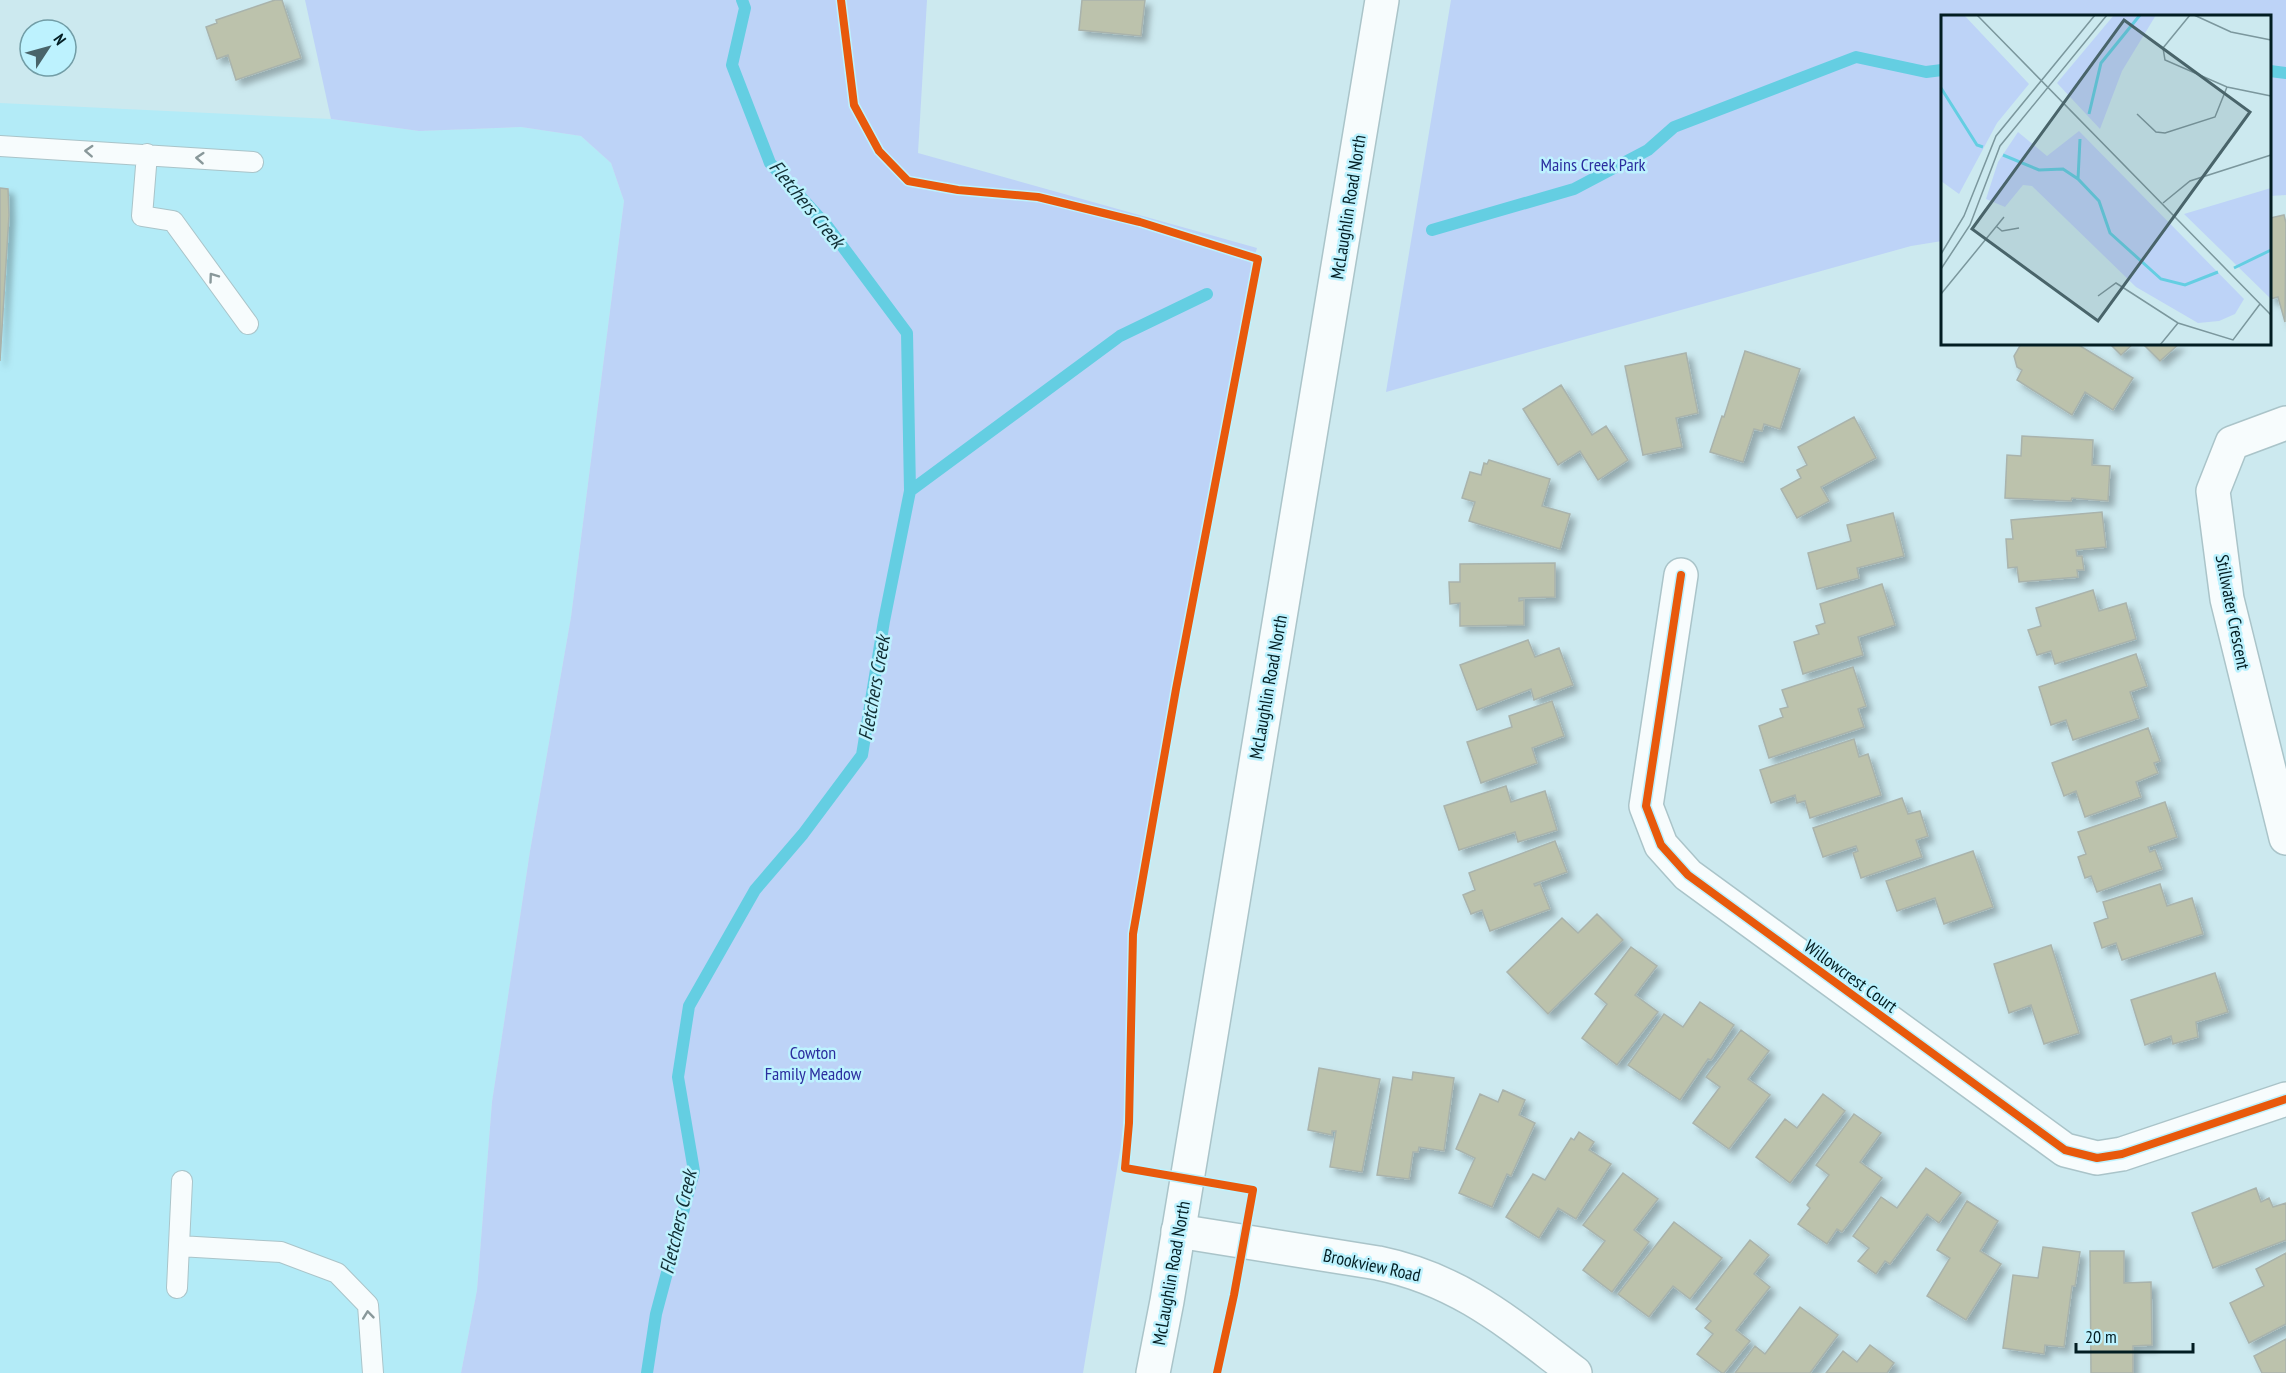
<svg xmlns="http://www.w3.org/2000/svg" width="2286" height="1373" font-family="'PT Sans Narrow',sans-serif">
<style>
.built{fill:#b3ebf7}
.green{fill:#bdd3f7}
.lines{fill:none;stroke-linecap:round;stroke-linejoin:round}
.stream{stroke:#64cee2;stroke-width:12}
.building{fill:#bcc2ac;stroke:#a9b3ac;stroke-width:1.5;filter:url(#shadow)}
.service-casing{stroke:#aac4c9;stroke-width:22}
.minor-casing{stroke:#aac4c9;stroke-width:36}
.secondary-casing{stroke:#aac4c9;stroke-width:36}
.service{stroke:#f7fcfd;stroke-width:20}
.minor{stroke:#f7fcfd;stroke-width:33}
.secondary{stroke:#f7fcfd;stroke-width:33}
.cycleway-casing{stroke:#bdf2fe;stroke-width:11}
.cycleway{stroke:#e8590c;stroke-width:8}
.oneway{stroke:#89989a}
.labels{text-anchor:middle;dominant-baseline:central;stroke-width:5;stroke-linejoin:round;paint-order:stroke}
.park-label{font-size:18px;fill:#2b2d9f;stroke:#bdf2fe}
.street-label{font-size:18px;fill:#021d22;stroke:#bdf2fe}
.water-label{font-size:20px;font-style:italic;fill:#112e34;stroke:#bdf2fe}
.inset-river{fill:none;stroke:#64cee2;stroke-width:3}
.inset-road{fill:none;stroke:#7b979d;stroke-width:1.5}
.view{fill:#49646a;fill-opacity:0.15;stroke:#49646a;stroke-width:3}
.inset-edge{fill:none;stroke:#021d22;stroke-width:3}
</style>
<defs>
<filter id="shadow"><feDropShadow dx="5.5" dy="5.5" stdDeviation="3" flood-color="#0004"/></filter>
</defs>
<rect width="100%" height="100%" fill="#cce9ef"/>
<!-- built -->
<path class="built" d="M0 103 331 119 419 131 521 127 581 136 611 163 624 201 571 617 530 851 492 1102 477 1290 461 1373H0Z"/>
<!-- green -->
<path class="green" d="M305 0H927L918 153 1257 248 1252 265 1130 924 1124 1115 1121 1145 1083 1373H461L477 1290 492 1102 530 851 571 617 624 201 611 163 581 136 521 127 419 131 331 119Z
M1451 0H2286V195L2270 196V16H1942V241L1911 246 1386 392Z"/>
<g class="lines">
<!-- stream -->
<path class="stream" d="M2270 71 2286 73
M1432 230 1574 189 1648 150 1674 127 1856 57 1926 72 1942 70
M910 491 1120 336 1207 294
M647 1373 656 1314 694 1171 678 1077 689 1006 755 890 803 834 862 755 884 621 910 491 907 333 828 227 770 163 732 65 745 8 742 0"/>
</g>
<!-- building -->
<path class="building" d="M275 0H282L301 58 236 80 228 55 217 59 206 27 217 23 216 20Z
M1082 0H1145L1141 36 1079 30Z
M0 188 8 189 9 215 0 361Z
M2284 215 2286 223 2285 322 2278 297 2270 299V218Z
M2021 344H2077L2133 378 2113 410 2085 392 2072 415 2017 380 2022 370 2017 367 2014 356Z
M2110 344H2133L2121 355Z
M2143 344H2179L2160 361Z
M1745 351 1800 369 1780 429 1764 424 1762 431 1754 429 1743 462 1710 452 1722 416 1724 417Z
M1686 353 1698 413 1676 418 1682 447 1643 455 1625 366Z
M1561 385 1592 435 1606 426 1628 460 1598 480 1580 451 1558 465 1523 409Z
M1854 417 1876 458 1821 487 1829 501 1797 518 1781 489 1801 478 1797 470 1807 465 1798 447Z
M2022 436 2093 440 2092 465 2110 466 2108 501 2072 498 2071 501 2005 498 2007 455 2021 456Z
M1489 460 1550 479 1542 506 1570 514 1560 549 1469 521 1475 502 1462 498 1470 472 1481 475 1484 463 1487 464Z
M2102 512 2106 547 2076 550 2077 556H2082L2084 570H2077L2078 577 2019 582 2017 567 2008 568 2006 539H2013L2011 520Z
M1893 513 1904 556 1857 568 1859 578 1817 589 1808 553 1851 541 1847 525Z
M1555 563V597L1519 598V601L1524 600V625L1460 626V603L1450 604 1449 582H1460V564Z
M1882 584 1895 625 1858 637 1863 655 1803 674 1794 642 1819 634 1816 626 1825 623 1820 604Z
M2093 590 2099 611 2126 603 2136 639 2055 664 2051 651 2037 655 2028 630 2041 626 2036 608Z
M1528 640 1535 657 1559 648 1573 685 1534 700 1531 689 1477 710 1460 665Z
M2136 654 2147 686 2130 692 2139 718 2073 740 2066 720 2051 725 2039 687Z
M1853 667 1866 706 1858 709 1864 727 1769 758 1759 726 1783 717 1780 709 1788 707 1782 690Z
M1552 701 1564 736 1532 748 1537 763 1481 783 1467 742 1512 727 1509 716Z
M2148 728 2160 761 2154 763 2158 773 2136 782 2141 797 2085 817 2076 791 2064 796 2052 763Z
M1854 739 1859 757 1868 754 1881 795 1810 818 1805 801 1797 803 1795 795 1771 803 1760 770Z
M1506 786 1511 802 1545 791 1557 830 1518 842 1515 832 1459 850 1444 806Z
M1902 798 1908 814 1920 811 1928 836 1916 840 1922 857 1861 878 1853 853 1858 851 1856 846 1823 857 1813 828Z
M2165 802 2177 837 2148 847 2150 852 2155 850 2162 869 2097 892 2091 876 2085 878 2078 857 2086 854 2078 832Z
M1555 841 1567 872 1534 884 1535 886 1540 884 1550 909 1490 931 1482 910 1471 914 1463 895 1475 890 1469 873Z
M1973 851 1993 907 1944 924 1935 898 1897 911 1886 881Z
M2160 884 2167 906 2192 898 2203 934 2122 960 2116 943 2102 948 2094 923 2108 918 2103 902Z
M1597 914 1623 940 1548 1014 1507 972 1562 918 1578 933Z
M2051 945 2079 1033 2044 1044 2031 1005 2009 1013 1994 964Z
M1631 947 1657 966 1635 995 1658 1012 1617 1065 1582 1038 1607 1004 1595 994Z
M2215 973 2228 1012 2196 1022 2198 1037 2173 1044 2171 1036 2145 1045 2131 1000Z
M1700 1002 1734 1025 1711 1060 1708 1059 1680 1100 1628 1065 1664 1014 1683 1027Z
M1741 1030 1769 1051 1748 1079 1770 1095 1729 1149 1693 1123 1720 1087 1706 1077Z
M1319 1068 1380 1079 1362 1172 1330 1167 1336 1131H1332V1135L1308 1130Z
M1413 1072 1454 1078 1444 1151 1419 1147 1418 1152H1413L1409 1179 1377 1175 1393 1077 1412 1080Z
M1503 1090 1525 1100 1519 1115 1535 1123 1511 1176 1507 1174 1492 1207 1459 1193 1475 1158 1456 1149 1480 1094 1498 1102Z
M1823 1094 1845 1111 1790 1183 1756 1157 1785 1119 1797 1128Z
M1854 1114 1881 1133 1860 1162 1882 1178 1842 1232 1837 1229 1827 1244 1798 1224 1810 1208 1807 1205 1829 1175 1816 1165Z
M1579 1132 1594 1142 1589 1150 1611 1164 1576 1219 1558 1208 1539 1238 1506 1217 1533 1174 1545 1180 1571 1138 1574 1140Z
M1926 1168 1961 1193 1939 1223 1927 1214 1890 1264 1885 1261 1876 1274 1858 1261 1869 1248 1853 1236 1881 1197 1897 1208Z
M1623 1173 1658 1199 1634 1230 1649 1242 1612 1292 1583 1270 1605 1241 1583 1225Z
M2256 1188 2261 1202 2269 1198 2273 1207 2286 1203V1240L2213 1268 2192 1213Z
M1967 1201 1998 1221 1980 1251 2001 1264 1966 1320 1927 1296 1950 1258 1937 1250Z
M1674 1222 1722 1258 1690 1299 1673 1286 1649 1317 1618 1294Z
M1750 1240 1769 1255 1754 1274 1770 1287 1736 1330 1750 1341 1724 1373H1722L1697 1354 1713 1334 1705 1328 1711 1321 1696 1309Z
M2043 1247 2080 1252 2075 1286H2072L2064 1347 2045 1345 2044 1354 2003 1348 2013 1275 2038 1278Z
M2090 1251H2124V1283L2151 1282 2152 1345 2133 1346V1373H2091Z
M2286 1253V1324L2249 1343 2230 1303 2264 1286 2256 1269Z
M1800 1307 1838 1335 1810 1373H1735L1755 1346 1765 1354Z
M2286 1339V1373H2262L2254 1356Z
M1870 1345 1894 1363 1887 1373H1826L1843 1351 1857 1362Z"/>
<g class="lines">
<defs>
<path id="service" d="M0 146 253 162
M147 154 142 216 173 221 248 324
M179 1246 281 1252 337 1273 368 1305 373 1373
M177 1288 182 1181"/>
<path id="minor" d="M2286 423 2232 443 2213 491 2227 599 2286 838
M1681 575 1646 806 1661 845 1688 875 2065 1150 2097 1158 2122 1154 2286 1099
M1178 1231 1378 1263C1461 1280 1510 1324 1575 1373"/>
<path id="secondary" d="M1153 1373 1167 1301 1382 0"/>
</defs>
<!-- service casing -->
<use href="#service" class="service-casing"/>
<!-- minor casing -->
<use href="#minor" class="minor-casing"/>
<!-- secondary casing -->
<use href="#secondary" class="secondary-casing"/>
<!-- service -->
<use href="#service" class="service"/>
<!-- minor -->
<use href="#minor" class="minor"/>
<!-- secondary -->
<use href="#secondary" class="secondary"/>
<defs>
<path id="cycleway" d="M841 0 854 105 879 151 908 181 958 190 1038 197 1140 222 1258 259 1176 689 1133 934 1129 1123 1125 1168 1253 1190 1234 1295 1217 1373
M1681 575 1646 806 1661 845 1688 875 2065 1150 2097 1158 2122 1154 2286 1099"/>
</defs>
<!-- cycleway casing -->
<use href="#cycleway" class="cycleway-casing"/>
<!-- cycleway -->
<use href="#cycleway" class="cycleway"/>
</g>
<!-- one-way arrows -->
<defs><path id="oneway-chevron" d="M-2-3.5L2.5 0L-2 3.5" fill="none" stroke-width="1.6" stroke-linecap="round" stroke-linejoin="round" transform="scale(1.5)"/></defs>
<g class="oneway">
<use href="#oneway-chevron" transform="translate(89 151) rotate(-177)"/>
<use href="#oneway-chevron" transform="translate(200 158) rotate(-176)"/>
<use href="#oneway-chevron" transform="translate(213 277) rotate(-126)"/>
<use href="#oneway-chevron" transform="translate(368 1315) rotate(-96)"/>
</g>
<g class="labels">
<!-- park labels -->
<g class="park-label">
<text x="1593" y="164">Mains Creek Park</text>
<text x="813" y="1052">Cowton<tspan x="813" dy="21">Family Meadow</tspan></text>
</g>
<!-- street labels -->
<g class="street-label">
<text transform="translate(1348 207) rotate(-81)">McLaughlin Road North</text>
<text transform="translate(2233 612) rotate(79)">Stillwater Crescent</text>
<text transform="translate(1268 687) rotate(-80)">McLaughlin Road North</text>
<text transform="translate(1851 976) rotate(36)">Willowcrest Court</text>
<text transform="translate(1372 1265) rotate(12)">Brookview Road</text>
<text transform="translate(1171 1273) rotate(-80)">McLaughlin Road North</text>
</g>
<!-- water labels -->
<g class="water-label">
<text transform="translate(807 204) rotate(51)">Fletchers Creek</text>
<text transform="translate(874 688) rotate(-80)">Fletchers Creek</text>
<text transform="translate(678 1222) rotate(-77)">Fletchers Creek</text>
</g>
</g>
<!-- overview -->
<g transform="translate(1941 15)">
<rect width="330" height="330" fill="#cce9ef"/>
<path d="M0 0H23L88 69 56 108 18 179 0 166ZM173 0H215L181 56 159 114 116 68ZM138 116 303 284 294 299 278 306 257 308 195 272 91 171 82 170 64 192 45 184 57 147 77 117 106 141ZM330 173V284L243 199Z" fill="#bdd3f7"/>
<path class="inset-river" d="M0 73 36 130 42 132M148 99 160 48 199 0M62 140 98 155 122 154 137 164 158 186 169 218 220 264 244 270 277 257M137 164 139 124M293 253 330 235"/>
<path class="inset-road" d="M36 0 330 300M249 0 222 33 224 45 286 72 330 81M253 0 290 17 330 25M196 99 215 117 224 118 274 102 286 72M222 188 249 166 330 140M55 211 61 216 78 213M0 239 23 201 55 121 154 0M0 254 29 210 59 131 166 0M0 279 63 202M157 281 175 268 237 308 292 325 319 289M219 330 237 308"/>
<path class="view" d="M183 5 309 97 157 306 31 214Z"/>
<rect width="330" height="330" class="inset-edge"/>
</g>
<!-- north arrow -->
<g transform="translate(48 48) rotate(54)"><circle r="28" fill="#bdf2fe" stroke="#729da6" stroke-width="1.5"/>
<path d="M0-4.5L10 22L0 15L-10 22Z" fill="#49646a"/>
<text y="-9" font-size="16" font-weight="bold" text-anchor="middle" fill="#021d22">N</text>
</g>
<!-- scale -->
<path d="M2076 1343v9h117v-9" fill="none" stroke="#021d22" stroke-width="3"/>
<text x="2085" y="1343" font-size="18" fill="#021d22" stroke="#bdf2fe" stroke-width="4.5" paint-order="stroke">20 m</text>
</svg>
